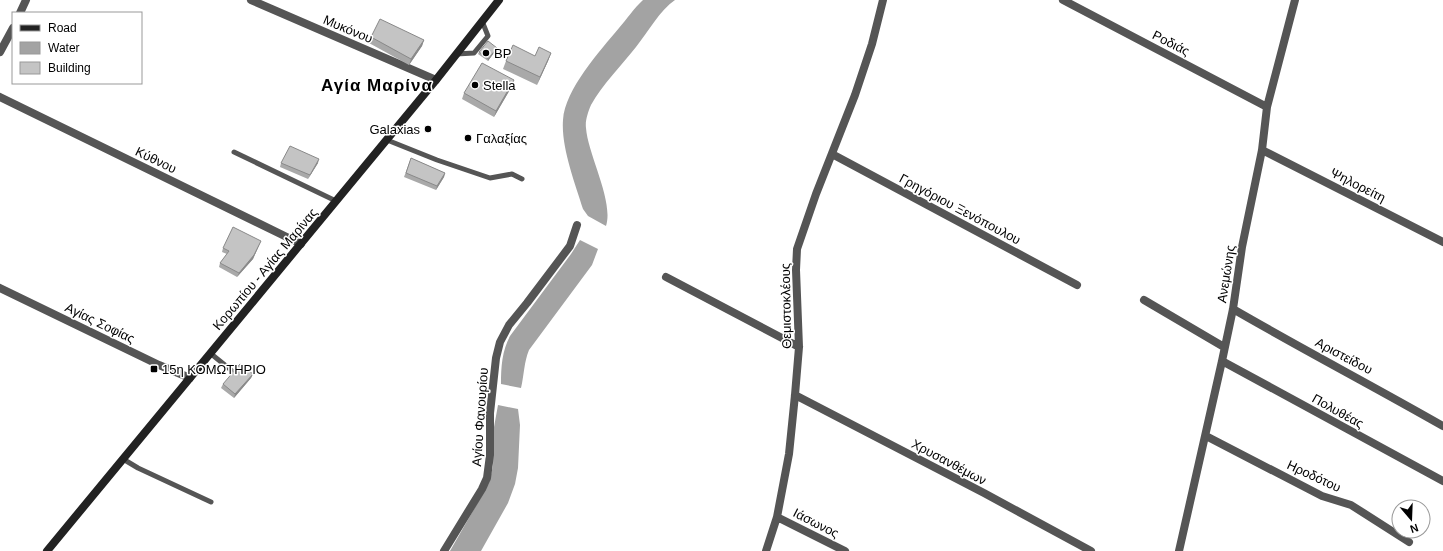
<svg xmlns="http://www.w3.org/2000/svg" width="1443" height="551" font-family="Helvetica,sans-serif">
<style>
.water{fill:#a3a3a3}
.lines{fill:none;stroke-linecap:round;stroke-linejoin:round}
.service{stroke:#555;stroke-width:5}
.minor{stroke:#555;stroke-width:8}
.secondary{stroke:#222;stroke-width:8}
.wall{fill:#a9a9a9}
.shaded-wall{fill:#898989}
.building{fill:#c4c4c4;stroke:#898989}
.poi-dot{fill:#000;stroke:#fff;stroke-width:1.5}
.labels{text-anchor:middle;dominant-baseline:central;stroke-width:3;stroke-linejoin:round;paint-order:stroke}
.street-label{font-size:13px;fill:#000;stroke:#fff}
.poi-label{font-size:13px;fill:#000;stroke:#fff;text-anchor:start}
.district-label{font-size:17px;font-weight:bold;letter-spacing:1px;fill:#000;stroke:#fff}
</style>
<rect width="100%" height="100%" fill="#fff"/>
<!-- water -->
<path class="water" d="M643 0H675C660 10 648 32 636 47 622 65 602 85 591 105 588 112 585 121 586 128 588 155 614 201 606 226L588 216 583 209C575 183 561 147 563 120 565 89 600 51 619 28 627 19 634 8 643 0Z
M580 240 598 249 592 265 529 350C524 362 524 375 521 388L501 384C501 367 502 351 510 336L571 254Z
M498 405 518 409 520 425 518 468 515 484 508 503 481 551H450L489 483 493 466 494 427Z"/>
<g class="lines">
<!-- service -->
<path class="service" d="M456 54 474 53 488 36 482 21
M387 140 437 160 490 178 512 174 522 179
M234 152 336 201
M210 353 231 370
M123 459 138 468 211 502"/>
<!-- minor -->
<path class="minor" d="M251 0 436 80
M1063 0 1267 107
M20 13 26 0
M0 52 13 28
M0 97 301 244
M1262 150 1443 242
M832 154 1077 285
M666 277 799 347
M0 288 159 365 190 378
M1144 300 1224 347
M1233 309C1302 349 1373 386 1443 426
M1222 361 1443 481
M795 395 984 493 1091 551
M1206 436 1322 496 1351 505 1409 542
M777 517 845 551
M444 551 482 489 487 478 490 455V413L496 358 500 342 509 325 527 303 570 246 577 225
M766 551 777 517 789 454 795 395 799 347 796 270 797 249 816 194 855 95 872 44 883 0
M1179 551 1222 361 1233 309 1242 247 1262 150 1267 107 1295 0"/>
<!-- secondary -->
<path class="secondary" d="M47 551 436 80 499 0"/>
</g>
<!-- wall -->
<path class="wall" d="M371 37 424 40 422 46 409 65 369 43Z
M497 48 496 50 488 61 478 54 479 52Z
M551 53 548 61 537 85 503 69 506 61Z
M514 80 512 86 494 117 462 99 464 93Z
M411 158 445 173 444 177 436 190 404 177Z
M281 163H318L308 179 280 167Z
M259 245 253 259 237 277 219 267 220 263 227 254 222 252 223 248Z
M253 374 251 378 234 398 221 388 223 384Z"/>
<!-- shaded-wall -->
<path class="shaded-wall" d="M424 40 422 46 409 65 411 59Z
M497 48 496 50 488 61V59Z
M551 53 548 61 537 85 540 77Z
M514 80 512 86 494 117 496 111Z
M319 159 318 163 308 179 310 175Z
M445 173 444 177 436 190 437 186Z
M261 241 253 259 237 277 239 273Z
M253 374 251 378 234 398 235 394Z"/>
<!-- building -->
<path class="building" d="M380 19 424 40 411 59 371 37Z
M488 41 497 48 488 59 479 52Z
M513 45 535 56 539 47 551 53 540 77 506 61Z
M482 63 514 80 496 111 464 93Z
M290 146 319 159 310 175 281 163Z
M411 158 445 173 437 186 406 173Z
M233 227 261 241 254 255 239 273 220 263 229 251 223 248Z
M240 364 253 374 235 394 223 384Z"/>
<!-- markers -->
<g class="poi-dot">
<circle cx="486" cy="53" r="4"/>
<circle cx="475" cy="85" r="4"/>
<circle cx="428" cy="129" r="4"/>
<circle cx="468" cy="138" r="4"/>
<rect x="150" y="365" width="8" height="8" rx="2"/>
</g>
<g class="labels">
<!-- street labels -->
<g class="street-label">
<text transform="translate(348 29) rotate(23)">Μυκόνου</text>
<text transform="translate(1171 43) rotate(27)">Ροδιάς</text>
<text transform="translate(156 160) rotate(26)">Κύθνου</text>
<text transform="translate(1358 185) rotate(27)">Ψηλορείτη</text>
<text transform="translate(960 209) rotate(28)">Γρηγόριου Ξενόπουλου</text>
<text transform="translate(265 269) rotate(-50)">Κορωπίου - Αγίας Μαρίνας</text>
<text transform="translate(1226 274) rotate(-81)">Ανεμώνης</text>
<text transform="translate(786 306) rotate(-91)">Θεμιστοκλέους</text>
<text transform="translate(100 323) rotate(26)">Αγίας Σοφίας</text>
<text transform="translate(1344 356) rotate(28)">Αριστείδου</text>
<text transform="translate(1338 411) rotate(29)">Πολυθέας</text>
<text transform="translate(480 417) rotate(-86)">Αγίου Φανουρίου</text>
<text transform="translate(949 462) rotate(28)">Χρυσανθέμων</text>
<text transform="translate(1314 476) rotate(25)">Ηροδότου</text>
<text transform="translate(816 523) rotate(27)">Ιάσωνος</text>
</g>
<!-- poi labels -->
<g class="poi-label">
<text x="494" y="53">BP</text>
<text x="483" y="85">Stella</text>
<text x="420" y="129" text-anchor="end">Galaxias</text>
<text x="476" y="138">Γαλαξίας</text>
<text x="162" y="369">15η ΚΟΜΩΤΗΡΙΟ</text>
</g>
<!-- district labels -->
<g class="district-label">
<text x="377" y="85">Αγία Μαρίνα</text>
</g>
</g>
<!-- legend -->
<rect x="12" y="12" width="130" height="72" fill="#ffffff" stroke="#999999"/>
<rect x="20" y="25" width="20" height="6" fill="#222222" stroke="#999999"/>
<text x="48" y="32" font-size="12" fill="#000000">Road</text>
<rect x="20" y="42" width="20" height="12" fill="#a3a3a3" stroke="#999999"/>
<text x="48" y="52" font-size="12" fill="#000000">Water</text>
<rect x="20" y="62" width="20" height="12" fill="#c4c4c4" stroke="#999999"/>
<text x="48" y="72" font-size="12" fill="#000000">Building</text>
<!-- north arrow -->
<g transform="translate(1411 519) rotate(161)"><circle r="19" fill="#ffffff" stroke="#999999"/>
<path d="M0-3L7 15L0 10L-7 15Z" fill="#000000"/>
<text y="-6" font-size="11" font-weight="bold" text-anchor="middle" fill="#000000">N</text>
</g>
</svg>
